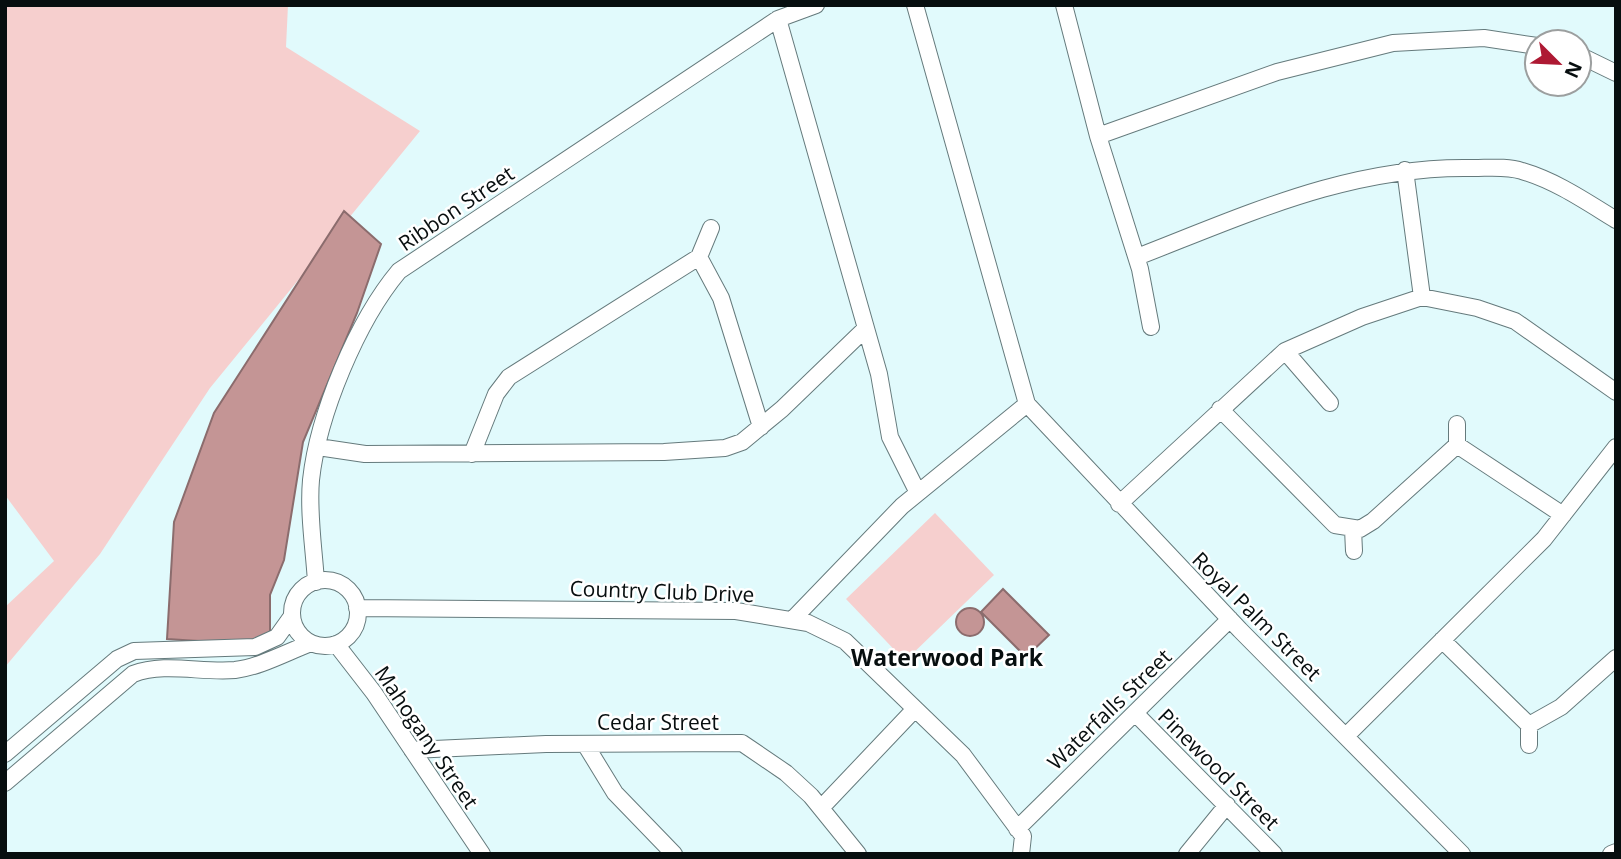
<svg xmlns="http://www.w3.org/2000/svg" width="1621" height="859" font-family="'Open Sans',sans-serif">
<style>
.green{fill:#f6cfce}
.water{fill:#c49595;stroke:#8b6c6d;stroke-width:2}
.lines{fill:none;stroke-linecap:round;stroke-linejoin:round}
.street-casing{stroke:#657a7c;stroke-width:18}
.street{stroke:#fff;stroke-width:16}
.labels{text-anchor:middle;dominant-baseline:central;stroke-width:5;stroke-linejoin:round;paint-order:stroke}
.street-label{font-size:21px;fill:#070e0f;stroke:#fff}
.neighbourhood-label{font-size:23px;font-weight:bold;fill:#070e0f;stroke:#fff}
</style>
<rect width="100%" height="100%" fill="#e1fafc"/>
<!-- green -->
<path class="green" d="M5 5H288L286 47 420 131 210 388 100 554 5 667V607L54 561 5 495Z
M935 513 994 575 905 661 846 599Z"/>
<!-- water -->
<path class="water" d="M344 211 381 244 357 313 303 442 284 560 270 595V638L246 644 167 639 174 522 214 413Z
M1003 589 1049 635 1026 657 981 612Z
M956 622a14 14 0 1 1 28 0a14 14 0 1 1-28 0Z"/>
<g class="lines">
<defs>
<path id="street" d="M915 5 1027 404 1240 630 1462 854
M1064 5 1098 136 1140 269 1151 327
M778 19 879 374 890 437 918 493
M1579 55 1616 73
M1098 136 1277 72 1393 43 1484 38 1537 46
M1405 170 1422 297
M699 257 711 228
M1137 257C1248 214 1352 165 1474 168 1489 168 1507 166 1522 171 1556 181 1585 201 1616 220
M1285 351 1330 403
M1220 409 1335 525 1360 529 1373 521 1457 445 1563 515
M1457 445V424
M318 447 365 454 664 452 725 448 742 442 782 409 865 329
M472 454 496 394 509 377 699 257 721 298 761 427
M1119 504 1285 351 1362 317 1422 297 1477 308 1515 321 1616 392
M1353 529 1354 551
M292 613a33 33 0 1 1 66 0a33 33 0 1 1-66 0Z
M316 582C314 549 308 513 311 480 318 415 357 321 399 271L778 19 816 5
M357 608 736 611 808 623 845 641 963 755 1023 836 1021 854
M792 620 902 506 1027 404
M1442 640 1529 725 1561 707 1616 658
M336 644 374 693 482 854
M1135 713 1274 854
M1346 736 1544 539 1616 447
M585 744 615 793 674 854
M1529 745V725
M412 750 546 744 742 743 786 773 811 796 858 854
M5 754 117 659 134 651 255 647 277 637 292 616
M5 783 133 674C165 662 201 673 235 670 260 667 287 652 311 643
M821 808 914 710
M1017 829 1230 619
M1187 854 1227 805
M1611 854 1616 852"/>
</defs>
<!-- street casing -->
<use href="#street" class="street-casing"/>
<!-- street -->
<use href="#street" class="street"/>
</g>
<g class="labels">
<!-- street labels -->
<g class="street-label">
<text transform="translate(456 208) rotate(-34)">Ribbon Street</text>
<text transform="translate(662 591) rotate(2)">Country Club Drive</text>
<text transform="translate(1257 616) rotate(45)">Royal Palm Street</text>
<text transform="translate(1109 709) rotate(-44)">Waterfalls Street</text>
<text x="658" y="722">Cedar Street</text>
<text transform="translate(427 737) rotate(56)">Mahogany Street</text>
<text transform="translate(1219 769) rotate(45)">Pinewood Street</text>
</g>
<!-- neighbourhood labels -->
<g class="neighbourhood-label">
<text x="947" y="657">Waterwood Park</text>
</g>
</g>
<!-- border -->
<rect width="1621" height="859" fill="none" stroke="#070e0f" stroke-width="14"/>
<!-- north arrow -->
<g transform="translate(1558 63) rotate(114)"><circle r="33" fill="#ffffff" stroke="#9c9f9f" stroke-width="2"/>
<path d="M0-5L12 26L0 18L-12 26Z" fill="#ae1933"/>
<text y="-10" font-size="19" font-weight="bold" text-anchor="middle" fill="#070e0f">N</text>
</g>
</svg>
